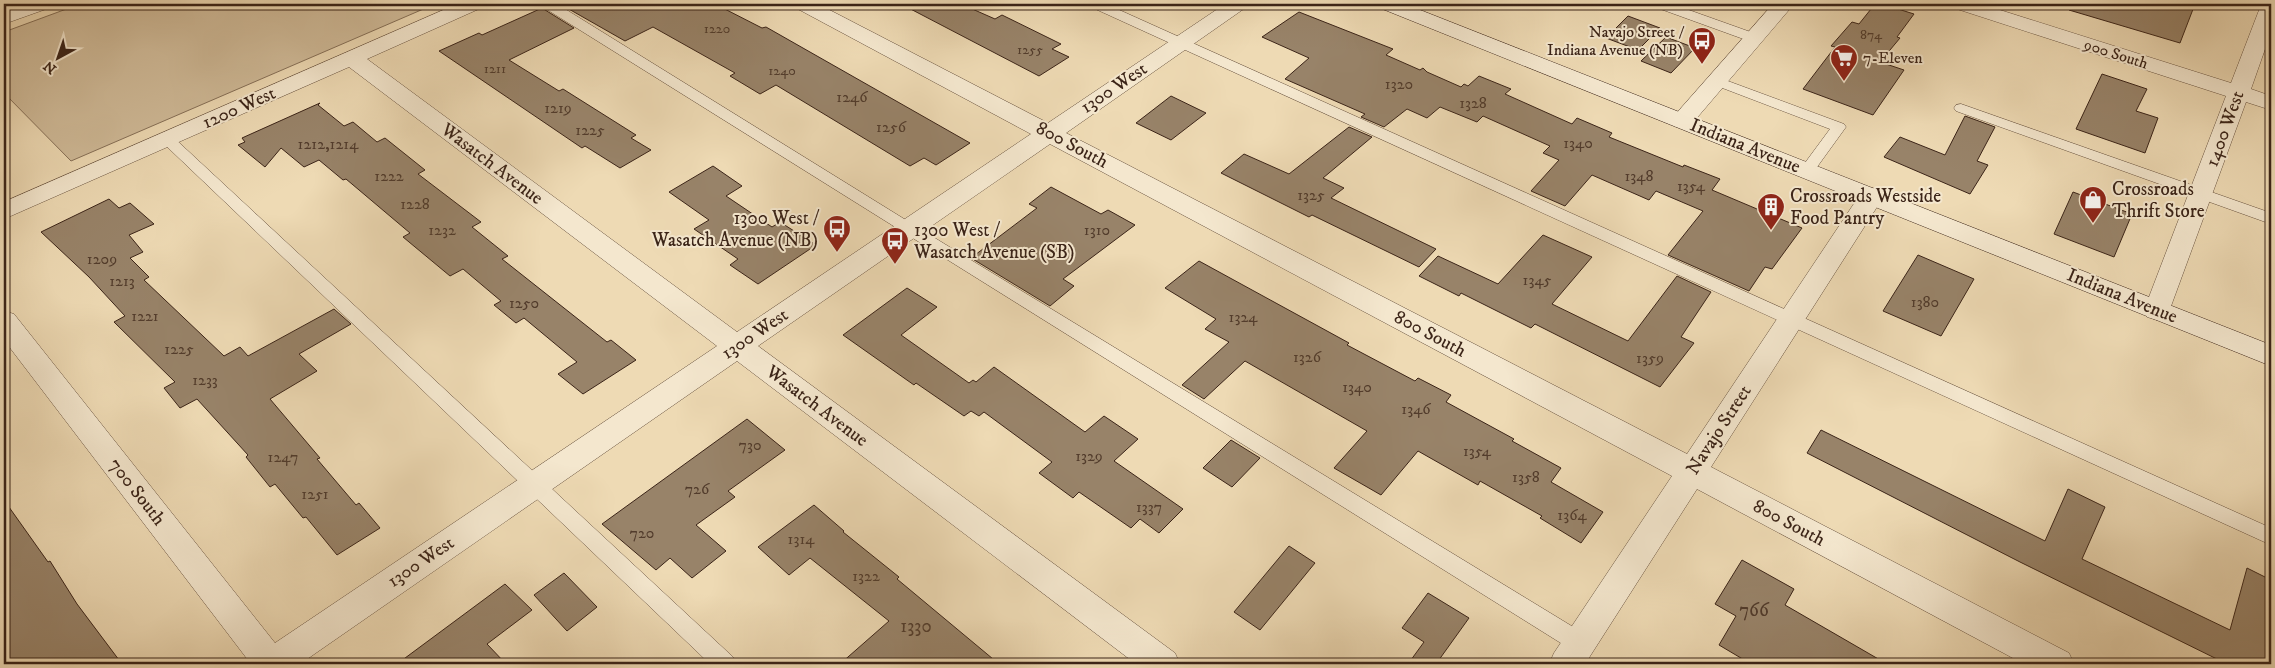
<svg xmlns="http://www.w3.org/2000/svg" width="2275" height="668" font-family="'IM FELL DW Pica',serif">
<style>
.green{fill:#d0bb99;stroke:#867058}
.building{fill:#988369;stroke:#3b2418}
.lines{fill:none;stroke-linecap:round;stroke-linejoin:round}
.lane-casing{stroke:#68523f;stroke-width:1}
.street-casing{stroke:#68523f;stroke-width:1}
.secondary-casing{stroke:#3b2418;stroke-width:1}
.lane{fill:#f4e7ce;fill-rule:evenodd}
.street{fill:#f4e7ce;fill-rule:evenodd}
.secondary{fill:#f4e7ce;fill-rule:evenodd}
.labels{text-anchor:middle;dominant-baseline:central;stroke-width:4;stroke-linejoin:round;paint-order:stroke}
.far-number-label{font-size:14px;fill:#523c2c}
.far-poi-label{font-size:16px;fill:#3b2418;stroke:#f4e7ce;text-anchor:end}
.far-street-label{font-size:16px;fill:#3b2418;stroke:#f4e7ce}
.number-label{font-size:16px;fill:#523c2c}
.street-label{font-size:19px;fill:#3b2418;stroke:#f4e7ce}
.poi-label{font-size:19px;fill:#3b2418;stroke:#f4e7ce;text-anchor:start}
.near-number-label{font-size:19px;fill:#523c2c}
</style>
<rect width="100%" height="100%" fill="#eedab4"/>
<filter id="stains"><feTurbulence type="fractalNoise" baseFrequency=".004" numOctaves="4"/><feColorMatrix values="0 0 0 0 .2 0 0 0 0 .09 0 0 0 0 .02 0 0 0 .5 -.17"/></filter>
<radialGradient id="worn" r=".72"><stop offset=".6" stop-color="#630" stop-opacity="0"/><stop offset="1" stop-color="#630" stop-opacity=".3"/></radialGradient>
<!-- green -->
<path class="green" d="M80 4H435L71 161 4 93V32Z"/>
<!-- building -->
<path class="building" d="M560 4H715L762 28 766 27 970 143 936 165 924 158 910 166 776 85 760 94 730 76 735 73 653 27 625 41Z
M901 4H961L995 19 1002 15 1061 44 1052 49 1069 57 1039 76Z
M1875 4H1882L1914 14 1897 37 1900 38 1880 62 1904 70 1873 115 1803 89 1835 47 1831 46 1852 22 1859 24Z
M2070 4H2195L2180 43 2069 10Z
M542 8 574 28 509 60 559 91 563 89 636 135 631 138 651 150 620 168 585 146 582 148 439 51 479 33 482 35Z
M1299 12 1393 49 1386 55 1420 70 1423 68 1427 72 1461 87 1464 84 1468 86 1479 76 1511 89 1505 94 1572 124 1577 118 1612 133 1609 137 1683 167 1684 165 1720 179 1712 190 1802 228 1772 269 1765 267 1749 291 1668 255 1703 211 1656 191 1649 200 1592 175 1565 206 1531 191 1559 160 1543 153 1550 146 1483 116 1477 122 1440 107 1427 118 1407 109 1384 127 1361 117 1365 114 1285 79 1309 58 1262 37Z
M1628 16 1660 28 1638 50 1606 38Z
M1666 37 1695 48 1671 73 1641 61Z
M2102 74 2147 89 2136 111 2158 118 2145 153 2076 129Z
M1171 96 1206 113 1171 140 1136 123Z
M320 103 318 105 344 126 353 122 377 142 385 138 425 170 418 174 481 222 472 227 508 256 502 259 607 342 611 340 636 360 583 394 558 374 577 362 524 318 516 323 494 305 501 301 463 269 450 276 403 237 410 233 346 179 343 180 319 160 304 167 281 148 265 167 238 145 245 142 242 138Z
M1965 116 1995 127 1977 161 1988 165 1970 194 1884 157 1900 137 1945 155Z
M1349 127 1372 137 1323 178 1344 188 1331 198 1436 249 1419 267 1312 215 1309 217 1221 173 1244 154 1289 174Z
M713 166 742 186 726 196 772 227 780 222 816 245 758 284 730 265 738 259 694 229 709 220 669 192Z
M1051 187 1101 214 1108 210 1135 225 1063 279 1074 286 1050 306 971 258 1037 208 1029 204Z
M2073 192 2132 214 2114 257 2054 234Z
M109 199 119 208 130 203 154 224 129 235 143 252 130 258 149 277 144 280 224 356 240 347 248 356 334 309 351 324 299 354 317 371 270 399 320 458 317 459 356 505 359 503 380 528 337 555 306 517 303 518 275 484 270 487 246 457 248 455 197 399 180 408 164 388 175 382 114 322 125 316 89 277 41 232Z
M1543 235 1592 257 1552 304 1628 341 1677 276 1711 292 1681 337 1694 343 1660 387 1535 324 1531 328 1461 293 1459 296 1419 276 1438 256 1498 284Z
M1918 255 1974 279 1941 336 1883 311Z
M1199 261 1349 343 1347 345 1415 381 1418 378 1451 395 1446 402 1514 439 1512 441 1561 468 1551 482 1603 512 1581 543 1540 518 1542 516 1480 481 1478 485 1418 451 1381 495 1334 468 1367 431 1245 361 1204 399 1182 385 1229 342 1205 329 1216 319 1165 288Z
M907 288 937 307 901 335 969 383 973 380 976 382 994 367 1085 432 1104 416 1138 439 1114 461 1183 509 1159 533 1140 519 1131 528 1079 492 1073 498 1039 473 1052 462 984 412 979 416 971 411 964 416 916 383 914 385 843 335Z
M747 419 785 450 728 491 735 497 696 525 726 551 692 578 670 558 656 570 602 524Z
M1821 430 2045 541 2068 489 2105 507 2082 559 2230 630 2247 568 2271 580V664H2227L2020 562 1807 453Z
M1231 440 1260 458 1232 487 1203 468Z
M4 500 48 562 50 561 77 604 122 664H4Z
M814 505 844 531 843 532 899 577 897 579 999 664H840L889 621 810 558 789 575 758 547Z
M1289 546 1315 563 1260 630 1234 612Z
M1742 560 1794 589 1785 605 1887 664H1751L1719 645 1736 616 1715 604Z
M564 573 597 607 567 631 534 595Z
M505 584 532 610 487 644 506 664H397Z
M1428 593 1469 618 1436 664H1408L1424 642 1402 628Z"/>
<g class="lines">
<defs>
<path id="lane" d="M542 4H557L943 243 1588 636 1591 643 1588 650 1580 653 1572 650 543 7Z
M1090 4H1106L2271 528V545L1091 7Z
M1654 4H1672L1759 35 1761 38 1754 42 1749 41 1655 7Z
M1717 77 1844 124 1846 127 1812 174H1802L1799 171 1830 129 1712 84 1710 81Z
M1961 104 2271 213V224L1956 111 1954 108 1956 105Z
M167 134 172 136 733 657 736 664H710L162 142 160 139 162 136Z"/>
<path id="street" d="M24 4H52L49 8 4 24V11Z
M457 4H484L481 8 367 59 737 332 1031 134 796 8 793 4H818L1048 123 1225 4H1248L1245 8 1066 133 1687 454 1863 190 1872 188 1881 190 1884 196 1711 467 2069 653 2074 664H2024L1697 489 1585 664H1549L1554 653 1672 476 1050 144 758 346 1175 653 1180 664H1136L737 361 300 664H251L4 340V311L14 314 275 643 717 346 349 67 4 219V202Z
M1773 4H1794L1690 126 1682 128 1674 126 1671 121 1674 116Z
M1951 4H1981L2231 83 2261 5 2271 4V32L2251 89 2271 96V110L2246 102 2167 317 2157 320 2147 317 2144 310 2226 96 1954 8Z"/>
<path id="secondary" d="M1377 4H1405L2271 345V366L1380 8Z"/>
</defs>
<!-- lane casing -->
<use href="#lane" class="lane-casing"/>
<!-- street casing -->
<use href="#street" class="street-casing"/>
<!-- secondary casing -->
<use href="#secondary" class="secondary-casing"/>
<!-- lane -->
<use href="#lane" class="lane"/>
<!-- street -->
<use href="#street" class="street"/>
<!-- secondary -->
<use href="#secondary" class="secondary"/>
</g>
<!-- icons -->
<defs>
<symbol id="bus-pin" viewBox="-11 -11 22 30"><path d="M0 17L-7.5 6A9.5 9.5 0 1 1 7.5 6Z" fill="#8f2418" stroke="#f4e7ce"/><path d="M-5-6H5V4H4V6H2V4H-2V6H-4V4H-5ZM-3.5-4V0h7V-4ZM-3.5 1.2v1.5H-2V1.2ZM2 1.2v1.5H3.5V1.2Z" fill="#fff"/></symbol>
<symbol id="supermarket-pin" viewBox="-11 -11 22 30"><path d="M0 17L-7.5 6A9.5 9.5 0 1 1 7.5 6Z" fill="#8f2418" stroke="#f4e7ce"/><path d="M-6-5.5h2.5l.6 2H6L4.5 2H-2.5L-4.4-4H-6ZM-1.5 3.2a1.3 1.3 0 1 0 .1 0ZM3 3.2a1.3 1.3 0 1 0 .1 0Z" fill="#fff"/></symbol>
<symbol id="shop-pin" viewBox="-11 -11 22 30"><path d="M0 17L-7.5 6A9.5 9.5 0 1 1 7.5 6Z" fill="#8f2418" stroke="#f4e7ce"/><path d="M-5-2.5h2.3a2.7 3.5 0 0 1 5.4 0H5L5.5 6h-11ZM-1.5-2.5h3a1.5 2.3 0 0 0-3 0Z" fill="#fff"/></symbol>
<symbol id="building-pin" viewBox="-11 -11 22 30"><path d="M0 17L-7.5 6A9.5 9.5 0 1 1 7.5 6Z" fill="#8f2418" stroke="#f4e7ce"/><path d="M-4-6H4V6H1V3H-1V6H-4ZM-2.5-4.3h1.7v1.8h-1.7ZM.8-4.3h1.7v1.8H.8ZM-2.5-1h1.7V.8h-1.7ZM.8-1h1.7V.8H.8Z" fill="#fff"/></symbol>
</defs>
<g fill-rule="evenodd">
<use href="#bus-pin" x="1686" y="25" width="32" height="43"/>
<use href="#supermarket-pin" x="1828" y="42" width="32" height="43"/>
<use href="#shop-pin" x="2077" y="184" width="32" height="43"/>
<use href="#building-pin" x="1755" y="191" width="32" height="43"/>
<use href="#bus-pin" x="821" y="213" width="32" height="43"/>
<use href="#bus-pin" x="879" y="225" width="32" height="43"/>
</g>
<g class="labels">
<!-- far-number labels -->
<g class="far-number-label">
<text x="717" y="29">1220</text>
<text x="1871" y="35">874</text>
<text x="1030" y="50">1255</text>
<text x="495" y="69">1211</text>
<text x="782" y="71">1240</text>
</g>
<!-- far-poi labels -->
<g class="far-poi-label">
<text x="1683" y="32">Navajo Street /<tspan x="1683" dy="18">Indiana Avenue (NB)</tspan></text>
<text x="1863" y="58" text-anchor="start">7-Eleven</text>
</g>
<!-- far-street labels -->
<g class="far-street-label">
<text transform="translate(2116 54) rotate(18)">900 South</text>
</g>
<!-- number labels -->
<g class="number-label">
<text x="1399" y="84">1320</text>
<text x="852" y="97">1246</text>
<text x="1473" y="103">1328</text>
<text x="558" y="108">1219</text>
<text x="891" y="127">1256</text>
<text x="590" y="130">1225</text>
<text x="1578" y="143">1340</text>
<text x="328" y="144">1212,1214</text>
<text x="389" y="176">1222</text>
<text x="1639" y="176">1348</text>
<text x="1691" y="186">1354</text>
<text x="1311" y="195">1325</text>
<text x="415" y="204">1228</text>
<text x="442" y="230">1232</text>
<text x="1097" y="230">1310</text>
<text x="102" y="259">1209</text>
<text x="1537" y="280">1345</text>
<text x="122" y="281">1213</text>
<text x="1925" y="302">1380</text>
<text x="524" y="303">1250</text>
<text x="145" y="316">1221</text>
<text x="1243" y="317">1324</text>
<text x="179" y="349">1225</text>
<text x="1307" y="357">1326</text>
<text x="1650" y="358">1359</text>
<text x="205" y="380">1233</text>
<text x="1357" y="387">1340</text>
<text x="1416" y="409">1346</text>
<text x="750" y="445">730</text>
<text x="1477" y="451">1354</text>
<text x="1089" y="456">1329</text>
<text x="283" y="457">1247</text>
<text x="1526" y="477">1358</text>
<text x="697" y="489">726</text>
<text x="315" y="494">1251</text>
<text x="1149" y="507">1337</text>
<text x="1572" y="515">1364</text>
<text x="642" y="533">720</text>
<text x="801" y="539">1314</text>
<text x="866" y="576">1322</text>
</g>
<!-- street labels -->
<g class="street-label">
<text transform="translate(1114 88) rotate(-34)">1300 West</text>
<text transform="translate(239 108) rotate(-24)">1200 West</text>
<text transform="translate(2225 129) rotate(-70)">1400 West</text>
<text transform="translate(1072 145) rotate(28)">800 South</text>
<text transform="translate(1745 146) rotate(22)">Indiana Avenue</text>
<text transform="translate(492 164) rotate(37)">Wasatch Avenue</text>
<text transform="translate(2122 296) rotate(22)">Indiana Avenue</text>
<text transform="translate(755 334) rotate(-34)">1300 West</text>
<text transform="translate(1430 334) rotate(28)">800 South</text>
<text transform="translate(817 406) rotate(37)">Wasatch Avenue</text>
<text transform="translate(1719 430) rotate(-57)">Navajo Street</text>
<text transform="translate(137 492) rotate(52)">700 South</text>
<text transform="translate(1789 523) rotate(28)">800 South</text>
<text transform="translate(421 562) rotate(-34)">1300 West</text>
</g>
<!-- poi labels -->
<g class="poi-label">
<text x="2112" y="189">Crossroads<tspan x="2112" dy="22">Thrift Store</tspan></text>
<text x="1790" y="196">Crossroads Westside<tspan x="1790" dy="22">Food Pantry</tspan></text>
<text x="818" y="218" text-anchor="end">1300 West /<tspan x="818" dy="22">Wasatch Avenue (NB)</tspan></text>
<text x="914" y="230">1300 West /<tspan x="914" dy="22">Wasatch Avenue (SB)</tspan></text>
</g>
<!-- near-number labels -->
<g class="near-number-label">
<text x="1754" y="610">766</text>
<text x="916" y="626">1330</text>
</g>
</g>
<!-- margin -->
<rect width="2275" height="668" fill="none" stroke="#eedab4" stroke-width="20"/>
<rect x="5" y="5" width="2265" height="658" fill="none" stroke="#3b2418" stroke-width="2.5"/>
<rect x="10" y="10" width="2255" height="648" fill="none" stroke="#3b2418"/>
<!-- north arrow -->
<g transform="translate(58 58) rotate(220)" stroke="#f4e7ce" stroke-width="4" paint-order="stroke">
<path d="M0-4L9 19L0 12L-9 19Z" fill="#3b2418"/>
<text y="-8" font-size="14" font-weight="bold" text-anchor="middle" fill="#3b2418">N</text>
</g>
<rect width="100%" height="100%" filter="url(#stains)"/>
<rect width="100%" height="100%" fill="url(#worn)"/>
</svg>
